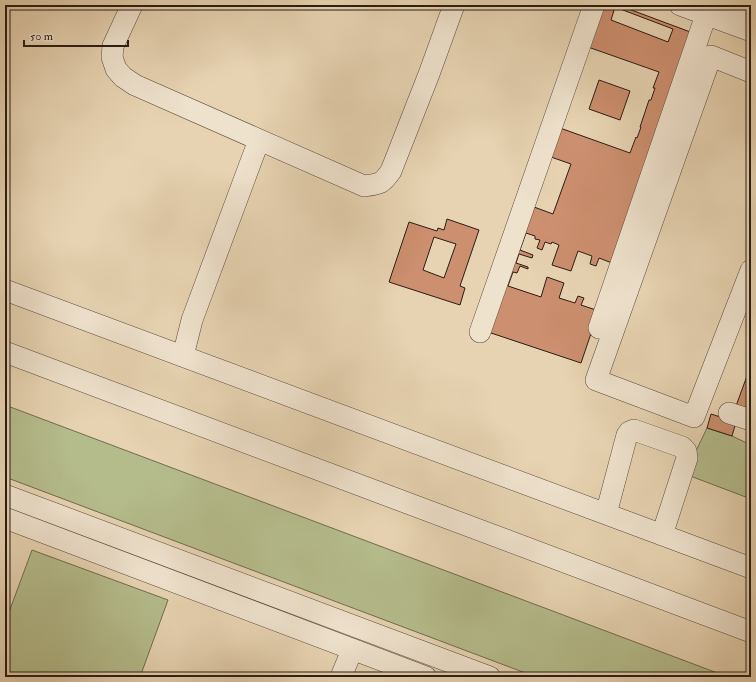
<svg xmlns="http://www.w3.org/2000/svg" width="756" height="682" font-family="'IM FELL Double Pica',serif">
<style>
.green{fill:#b5bc8c;stroke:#706c50}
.building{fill:#cc8f6f;stroke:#2a1c14;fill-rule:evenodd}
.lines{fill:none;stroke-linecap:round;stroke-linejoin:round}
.minor-casing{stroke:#594a3c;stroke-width:22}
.minor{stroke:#efe2cd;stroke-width:21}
</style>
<rect width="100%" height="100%" fill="#e7d3b2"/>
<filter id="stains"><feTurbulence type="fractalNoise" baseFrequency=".005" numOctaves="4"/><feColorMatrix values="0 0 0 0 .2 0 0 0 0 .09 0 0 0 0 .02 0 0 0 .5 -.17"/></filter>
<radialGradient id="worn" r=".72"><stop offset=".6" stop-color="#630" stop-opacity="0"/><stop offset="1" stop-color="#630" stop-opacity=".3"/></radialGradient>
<!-- green -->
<path class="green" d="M5 405 728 677H536L5 477Z
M707 428 732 436 751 445V499L685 474Z
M32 550 168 600 140 677H5V623Z"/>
<!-- building -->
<path class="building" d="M599 5H618L693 33 581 363 485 331Z
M615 7 673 29 668 42 611 20Z
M588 47 659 72 653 88H655L651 100H649L640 127H641L637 138 636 137 630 153 560 128ZM599 80 630 91 620 120 589 109Z
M551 157 571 164 553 214 534 207Z
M447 219 479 230 460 286 465 288 460 305 389 282 409 222 437 231 438 228 444 230ZM434 237 456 244 444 278 423 270Z
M526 233 535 236V239L540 240 537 248 542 250 545 242 551 244 552 242 559 245 552 265 571 271 578 251 592 256 590 264 596 266 599 258 612 263 596 310 581 305 584 298 578 296 575 303 559 298 564 283 547 277 541 297 508 286 513 272 517 273 520 266 528 269V267L516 263 519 254 532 258 533 255 520 250Z
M751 365V412L736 406Z
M711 414 736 422 732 436 707 428Z"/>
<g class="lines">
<defs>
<path id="minor" d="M132 5 113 46 112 57 116 69 123 77 135 85 364 186C380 184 382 184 391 171L429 74 454 5
M680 5 751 31
M733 5 751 12
M751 72 711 56 596 380 694 417 751 270
M5 290 751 568
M599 328 706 15
M480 332 594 5
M5 352 751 632
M183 356 192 320 259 140
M729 413 751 420
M5 495 490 677
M606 514 627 435 629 432 634 430 682 447 686 451 687 458 662 535
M5 518 426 677
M341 677 352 650"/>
</defs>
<!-- minor casing -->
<use href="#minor" class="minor-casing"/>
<!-- minor -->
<use href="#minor" class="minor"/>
</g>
<!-- margin -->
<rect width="756" height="682" fill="none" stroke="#e7d3b2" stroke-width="20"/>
<rect x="6" y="6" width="744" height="670" fill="none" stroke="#2a1c14" stroke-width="2"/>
<rect x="10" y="10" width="736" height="662" fill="none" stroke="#2a1c14"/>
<!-- scale -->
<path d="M24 40v6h104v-6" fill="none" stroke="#2a1c14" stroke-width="2"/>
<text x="30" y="40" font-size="12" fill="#2a1c14" stroke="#efe2cd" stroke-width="3" paint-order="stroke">50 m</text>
<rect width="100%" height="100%" filter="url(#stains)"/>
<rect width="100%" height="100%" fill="url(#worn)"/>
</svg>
